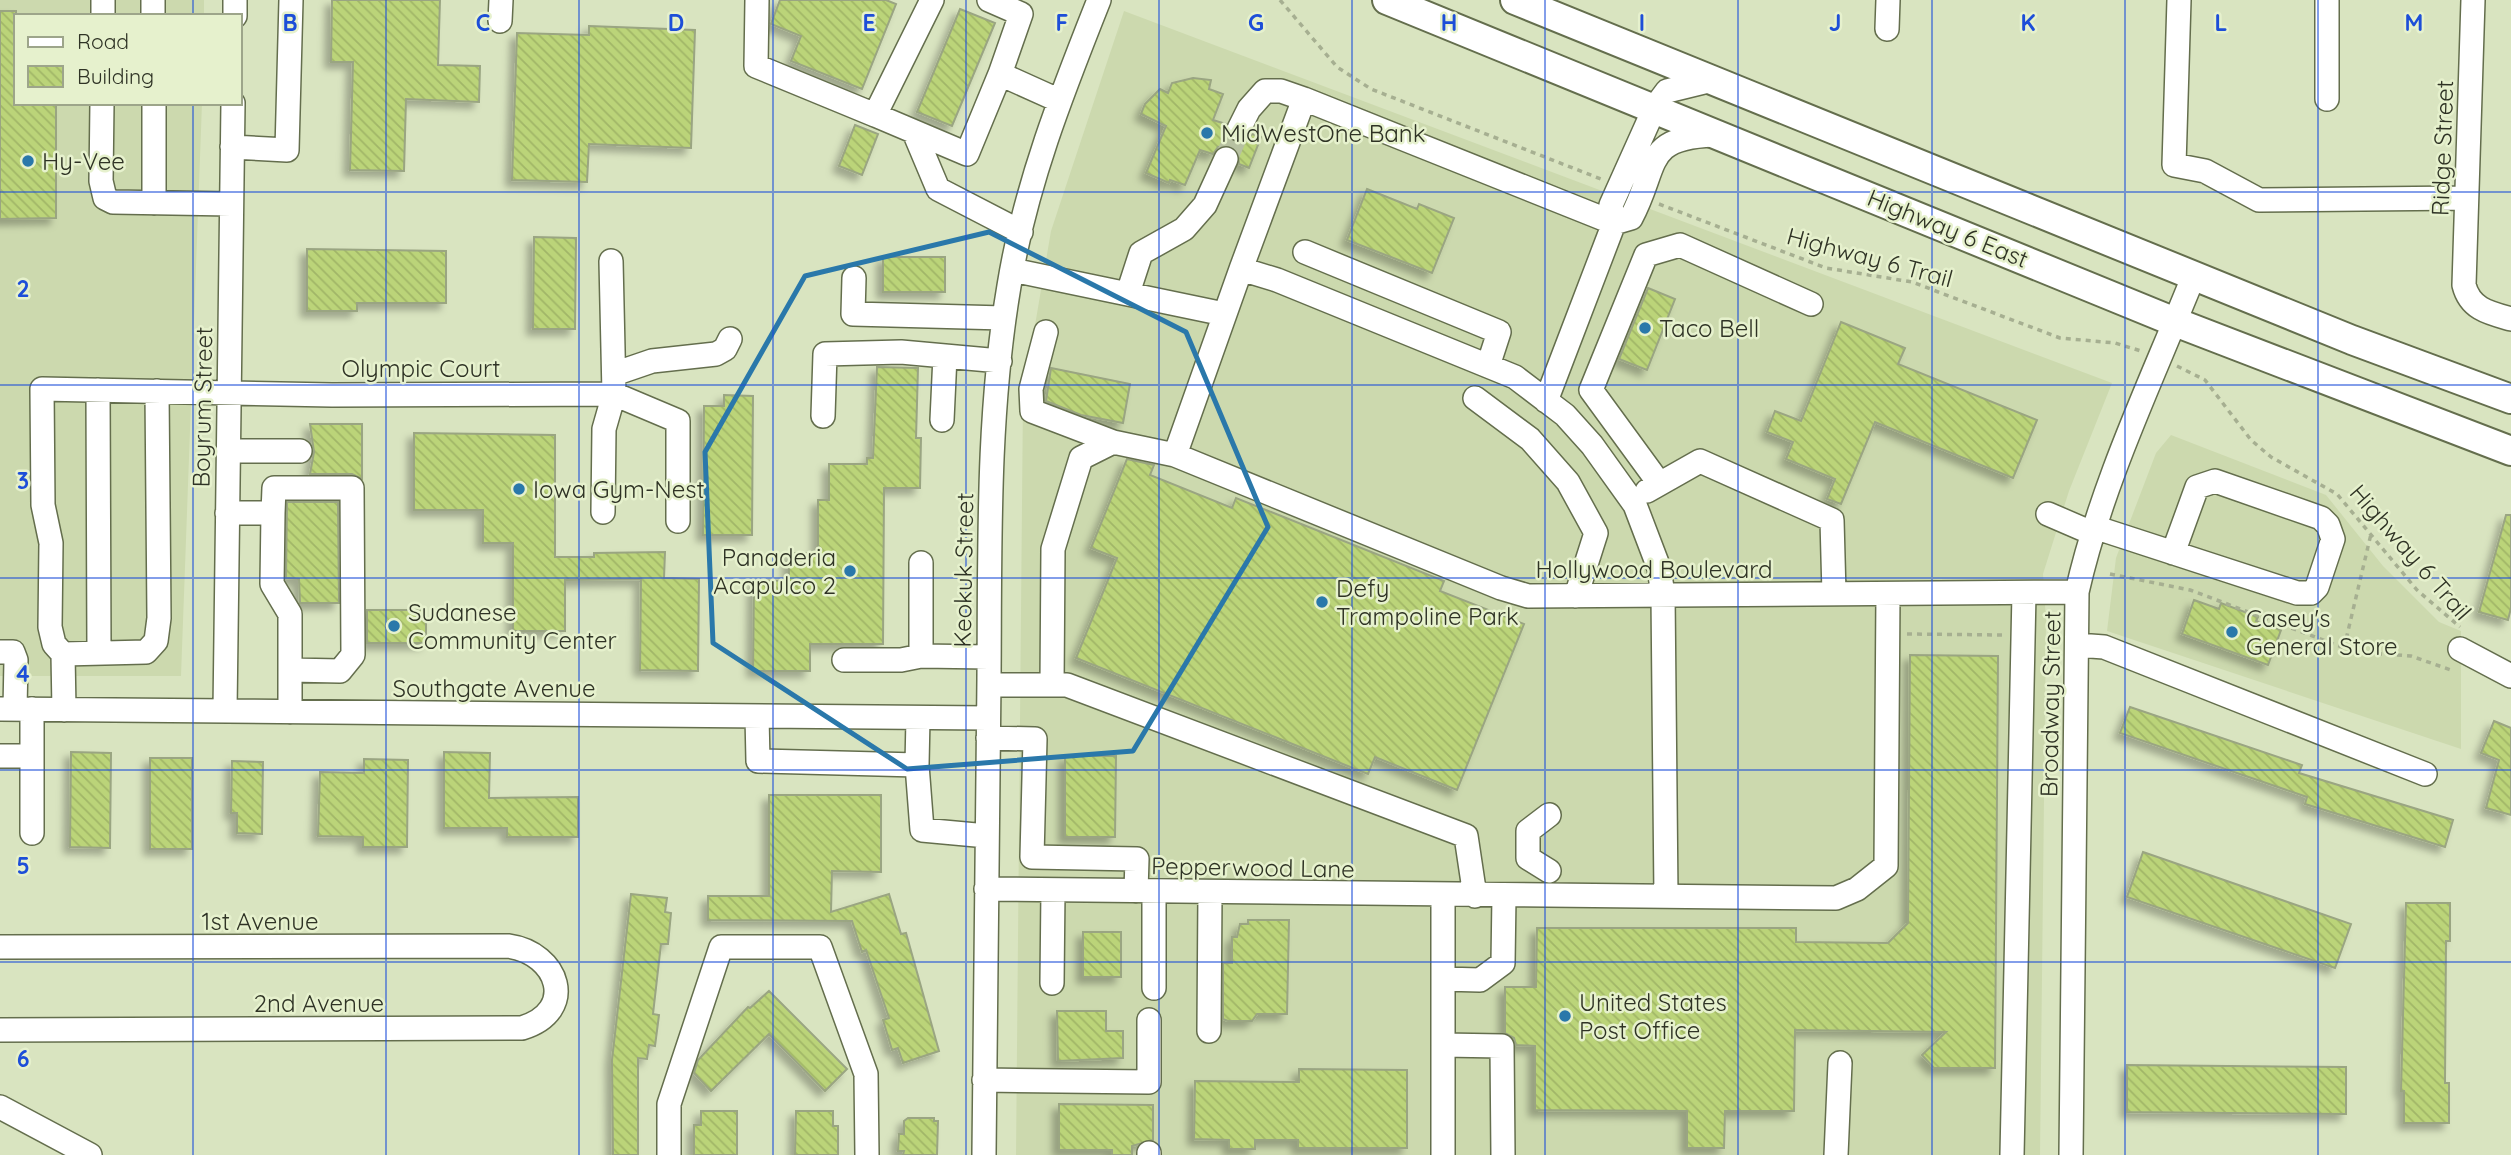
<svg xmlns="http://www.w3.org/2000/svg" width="2511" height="1155" font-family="Quicksand,sans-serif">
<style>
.built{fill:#ccd9ae}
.building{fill:url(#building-back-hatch);stroke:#9aa582;stroke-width:2;filter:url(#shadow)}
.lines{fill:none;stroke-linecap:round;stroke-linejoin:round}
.minor-tunnel{stroke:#b7c1a1;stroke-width:23;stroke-dasharray:23 11;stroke-linecap:butt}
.minor-casing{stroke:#646e4d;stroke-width:26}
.major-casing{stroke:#646e4d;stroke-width:32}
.path{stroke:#a6af91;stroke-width:3.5;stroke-dasharray:5 5;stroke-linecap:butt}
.minor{stroke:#fff;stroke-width:23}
.major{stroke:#fff;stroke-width:28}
.marked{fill:none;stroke:#2a78aa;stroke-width:5;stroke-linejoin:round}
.grid{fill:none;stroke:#1d4ed8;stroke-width:2;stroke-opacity:0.55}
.poi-dot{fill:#2a78aa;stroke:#e6f1cd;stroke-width:2.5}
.labels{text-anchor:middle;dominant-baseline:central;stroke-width:5;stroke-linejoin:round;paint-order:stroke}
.poi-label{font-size:24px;fill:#2f3325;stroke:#e6f1cd;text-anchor:start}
.street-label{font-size:24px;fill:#2f3325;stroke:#e6f1cd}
.grid-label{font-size:23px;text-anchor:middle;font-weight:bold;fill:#1d4ed8;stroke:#e6f1cd;stroke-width:5;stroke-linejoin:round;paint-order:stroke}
</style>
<defs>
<pattern id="building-back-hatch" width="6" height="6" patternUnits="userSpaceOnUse" patternTransform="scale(1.75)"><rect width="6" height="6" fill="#bbd479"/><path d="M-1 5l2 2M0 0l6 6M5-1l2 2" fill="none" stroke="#a1b668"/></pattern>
<filter id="shadow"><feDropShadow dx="-6" dy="6" stdDeviation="3.5" flood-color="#0004"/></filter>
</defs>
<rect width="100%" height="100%" fill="#d9e4c0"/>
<!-- built -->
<path class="built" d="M0 0H204V16H16V103H202L181 676H0Z
M1124 11 2112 383 2069 491 2043 574 2046 620 2040 1155H1016L1023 396 1051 231Z
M2171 435 2326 495 2383 566 2439 622 2461 631V749L2107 631 2116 558 2156 453Z"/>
<!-- building -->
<path class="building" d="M332 0H440L438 65 480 66 479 102 406 99 404 171 350 170 353 62H331Z
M780 0H886L896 4 862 89 791 61 801 36 771 24Z
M960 9 995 23 952 126 917 112Z
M0 11H16V103H56V218L0 219Z
M589 26 695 30 691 148 589 144 587 182 512 180 517 33 589 35Z
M1193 78 1211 80 1209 89 1223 94 1213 120 1226 124 1227 136 1232 141H1246L1252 134 1261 137 1249 168 1239 164 1238 151 1231 146 1218 147 1213 154 1200 150 1185 185 1170 180 1169 183 1146 173 1166 126 1141 114 1145 104 1160 89 1168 93 1172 83Z
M855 125 878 134 862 175 839 166Z
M1367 189 1417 209 1419 204 1454 218 1432 273 1347 240Z
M534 237 576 238 575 329H533Z
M307 249 446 251V303H357V311H307Z
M883 257H945V292H883Z
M1648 288 1675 299 1647 370 1619 359Z
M1841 322 1905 348 1898 364 2037 420 2013 478 1875 422 1841 504 1827 499 1835 479 1786 459 1793 442 1767 432 1775 411 1801 421Z
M877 367 918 368 916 438H921L920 488H884L883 644H810V671H753L754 580 789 581V553H818V500H829V464H867V458H873Z
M1051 368 1130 384 1123 423 1081 415 1046 401Z
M724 395 753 396 752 535H703L704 406H724Z
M310 424H362V479L352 474H310L314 452Z
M414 433 555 435V557H594V553L665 552 664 578 699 579 698 671 640 670 641 579 565 580V631H513V543H483V510H414Z
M1127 459 1154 465 1150 475 1232 508 1236 498 1444 581 1440 591 1524 624 1457 790 1375 757 1368 774 1076 658 1117 558 1091 548Z
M287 502H338L339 603H300L299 579 286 578Z
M2506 515H2511V608L2508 620 2479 612Z
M2194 600 2219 609 2221 603 2258 617 2256 621 2281 630 2268 665 2182 634Z
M367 610H426V643H367Z
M1910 655 1998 656 1995 1068H1934L1922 1055 1946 1032 1795 1030 1794 1111H1725L1724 1148H1687V1111L1535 1110V1046L1516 1045 1514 1038 1505 1033V987H1536L1537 928H1796V942L1888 943 1908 923Z
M2130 707 2302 765 2299 773 2453 820 2445 847 2305 804 2307 797 2120 733Z
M2494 721 2511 728V815L2486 808 2499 760 2481 753Z
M71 752 111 753 110 848 70 847Z
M444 752 490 753 489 798 578 797V837H507V828H444Z
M1065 756H1116L1115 837H1065Z
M150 758H192V849H150Z
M364 759 408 760 407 847H363V837L318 836 320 772 364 773Z
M232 761 263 762 262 834 237 833V813H231Z
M769 795H881V872L832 871 831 912 889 894 901 934 906 933 939 1051 903 1063 898 1048 892 1050 883 1020 889 1018 866 950 862 952 852 921 708 920V896H769Z
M2143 852 2351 924 2335 968 2127 897Z
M631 894 667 898 665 912 671 913 668 944H661L653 1014 659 1015 655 1046 649 1045 647 1059 638 1058V1155H613L612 1060Z
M2406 903H2450V941H2446L2445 1083H2449V1123H2404V1091H2401Z
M1248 920H1289L1287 1014H1257L1252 1021H1228L1223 1019V963H1232V937H1237L1240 924H1248Z
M1083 932H1121V977H1083Z
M769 991 847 1069 825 1091 769 1034 711 1091 694 1073 698 1060 748 1007 750 1008Z
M1057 1011H1106V1031H1123V1058L1058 1061Z
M2127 1065 2346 1067V1114L2127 1112Z
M1299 1069 1407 1070V1148H1298V1140H1255V1149H1229V1140L1194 1139 1195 1081 1299 1082Z
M1059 1104 1153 1105V1140L1132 1146V1155H1112V1150H1059Z
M701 1111H737V1155H694V1125H701Z
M796 1111H833V1126H838V1155H795Z
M908 1118H934V1121H938L937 1155H903L904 1151H898L899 1134H904V1121Z"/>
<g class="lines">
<!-- minor-tunnel -->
<path class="minor-tunnel" d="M1226 159 1239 129"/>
<defs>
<path id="minor" d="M153 0V16
M757 0 756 66 875 115
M932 0 875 115 967 154 1000 74
M989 0 1021 14 1000 74 1060 101
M2179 0 2174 165 2205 171 2259 200 2466 198
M2473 0 2464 285C2470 309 2489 313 2511 319
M103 16V0
M235 16V0
M500 21 501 0
M1887 29 1888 0
M2327 99V0
M102 103 101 181 105 198 113 202 231 204
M154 103V203
M1239 129 1249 109 1265 91H1281L1304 99
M914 132 938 189 1021 232
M232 147 287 150 291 0
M1305 252 1499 332 1488 366
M1241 269 1304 99 1614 223 1631 218C1659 166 1642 138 1713 135
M1012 270 1224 314
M854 278 853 314 1004 318
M1128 293 1141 253 1184 229 1205 205 1226 159
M1046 332 1031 389 1032 411 1113 442
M614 374 652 361 716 354 725 349 730 339
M98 390 99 653
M1475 398 1530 439 1568 482 1596 533 1576 596
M1546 401 1614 223 1611 205 1655 107 1667 91 1712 80
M823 416 825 354 901 352 1000 361
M942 420 945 356
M228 451H300
M1175 455 1241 269 1277 280 1515 377 1565 415 1592 445 1635 505 1659 568 1663 595 1666 896
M1659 483 1591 390 1646 255 1680 245 1811 304
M1647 491 1700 461 1832 520 1834 594
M603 512 604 429 614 394 611 261
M227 513H273L272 584 290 614V712
M273 513 274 488H352L353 655 340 671 290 670
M2048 514 2092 533
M2094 527 2297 593H2311L2317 587 2333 539 2328 525 2321 518 2215 481 2197 487 2173 553
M921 563V656L989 657
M2077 645 2104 647 2425 774
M2460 649 2511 676
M0 652H13L16 660 15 709
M63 654 146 652 156 641 159 618 157 391
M844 660H901L921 656
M989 685H1067L1466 836 1475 896
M1052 685 1053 549 1081 458 1113 442 1175 455 1501 588 1528 596 2077 592
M0 709 988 718
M32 709V756
M64 710 63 654 54 644 50 627 51 543 43 505 42 389 332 395 614 394 678 421V521
M225 711 233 103
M757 716 758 761 917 765 922 830 987 836
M988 738 1035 739 1032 857 1137 859 1136 891
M0 756H32V833
M917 765 918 718
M1549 871 1528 858V831L1549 815
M986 889 1836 898 1857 889 1886 866 1888 594
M0 947 508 946C559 953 578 1011 522 1028L0 1030
M1443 979 1480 980 1503 963 1504 896
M1052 983 1053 890
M1154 988V891
M1209 1031 1210 892
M1443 1045 1502 1046 1503 1155
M984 1080 1149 1082V1020
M0 1107 90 1155
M669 1155V1104L721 947H820L866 1074 867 1155
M984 1155C985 996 987 837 989 679 990 547 987 416 1009 286 1025 186 1062 93 1099 0
M1149 1155V1153
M1443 1155V896
M1836 1155 1840 1063
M2012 1155 2024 593
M2071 1155 2077 592C2102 482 2152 380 2194 275"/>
<path id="major" d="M1387 0 2175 322 2511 451
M1515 0 2352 340 2511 399"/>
</defs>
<!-- minor casing -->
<use href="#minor" class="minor-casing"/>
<!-- major casing -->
<use href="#major" class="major-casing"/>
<!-- path -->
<path class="path" d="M1280 0 1337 67 1371 89 1601 179
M1659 204 1826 268 1912 282 2060 338 2115 343 2141 351
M2177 366 2205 380 2251 440 2271 457 2337 494 2417 590 2460 627
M2110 574 2190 590 2355 652 2411 656 2451 670
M1907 634 2004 635
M2344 648 2371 534"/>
<!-- minor -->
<use href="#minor" class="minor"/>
<!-- major -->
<use href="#major" class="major"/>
</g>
<!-- marked area -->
<path class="marked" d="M989 232 1186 332 1268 527 1133 751 907 769 713 643 705 452 805 276Z"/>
<!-- grid -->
<path class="grid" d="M193 0V16M386 0V1155M579 0V1155M773 0V1155M966 0V1155M1159 0V1155M1352 0V1155M1545 0V1155M1738 0V1155M1932 0V1155M2125 0V1155M2318 0V1155M193 103V1155M0 192H2511M0 385H2511M0 578H2511M0 770H2511M0 962H2511"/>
<!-- markers -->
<g class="poi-dot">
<circle cx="1207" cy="133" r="7"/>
<circle cx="28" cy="161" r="7"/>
<circle cx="1645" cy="328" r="7"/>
<circle cx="519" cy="489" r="7"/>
<circle cx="850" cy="571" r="7"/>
<circle cx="1322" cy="602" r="7"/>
<circle cx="394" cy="626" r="7"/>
<circle cx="2232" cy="632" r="7"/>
<circle cx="1565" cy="1016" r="7"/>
</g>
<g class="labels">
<!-- poi labels -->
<g class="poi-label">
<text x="1221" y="133">MidWestOne Bank</text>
<text x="42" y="161">Hy-Vee</text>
<text x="1659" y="328">Taco Bell</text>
<text x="533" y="489">Iowa Gym-Nest</text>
<text x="836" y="557" text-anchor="end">Panaderia<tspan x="836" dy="28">Acapulco 2</tspan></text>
<text x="1336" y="588">Defy<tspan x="1336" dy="28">Trampoline Park</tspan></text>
<text x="408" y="612">Sudanese<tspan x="408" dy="28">Community Center</tspan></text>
<text x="2246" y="618">Casey's<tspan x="2246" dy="28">General Store</tspan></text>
<text x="1579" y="1002">United States<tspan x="1579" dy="28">Post Office</tspan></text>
</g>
<!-- street labels -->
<g class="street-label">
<text transform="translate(2442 148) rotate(-88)">Ridge Street</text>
<text transform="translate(1948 228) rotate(22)">Highway 6 East</text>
<text transform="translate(1870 257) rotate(15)">Highway 6 Trail</text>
<text x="421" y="368">Olympic Court</text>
<text transform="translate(202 407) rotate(-89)">Boyrum Street</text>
<text transform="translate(2411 552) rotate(49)">Highway 6 Trail</text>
<text x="1654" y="569">Hollywood Boulevard</text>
<text transform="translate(963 570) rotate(-89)">Keokuk Street</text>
<text x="494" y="688">Southgate Avenue</text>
<text transform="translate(2050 704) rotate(-89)">Broadway Street</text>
<text transform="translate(1253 867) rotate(1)">Pepperwood Lane</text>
<text x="260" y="921">1st Avenue</text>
<text x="319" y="1003">2nd Avenue</text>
</g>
</g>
<g class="grid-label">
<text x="290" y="31">B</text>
<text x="483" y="31">C</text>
<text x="676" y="31">D</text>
<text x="869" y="31">E</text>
<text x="1062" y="31">F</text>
<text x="1256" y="31">G</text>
<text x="1449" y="31">H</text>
<text x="1642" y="31">I</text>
<text x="1835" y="31">J</text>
<text x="2028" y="31">K</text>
<text x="2221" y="31">L</text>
<text x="2414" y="31">M</text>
<text x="23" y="297">2</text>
<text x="23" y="489">3</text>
<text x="23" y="682">4</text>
<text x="23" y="874">5</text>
<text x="23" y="1067">6</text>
</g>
<!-- legend -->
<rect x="14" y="14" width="228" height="91" fill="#e6f1cd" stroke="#9da58a" stroke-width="2"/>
<rect x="28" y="37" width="35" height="10" fill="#ffffff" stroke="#9da58a" stroke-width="2"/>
<text x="77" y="49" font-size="21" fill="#2f3325">Road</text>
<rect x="28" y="66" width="35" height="21" fill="url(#building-back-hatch)" stroke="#9da58a" stroke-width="2"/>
<text x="77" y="84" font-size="21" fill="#2f3325">Building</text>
</svg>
